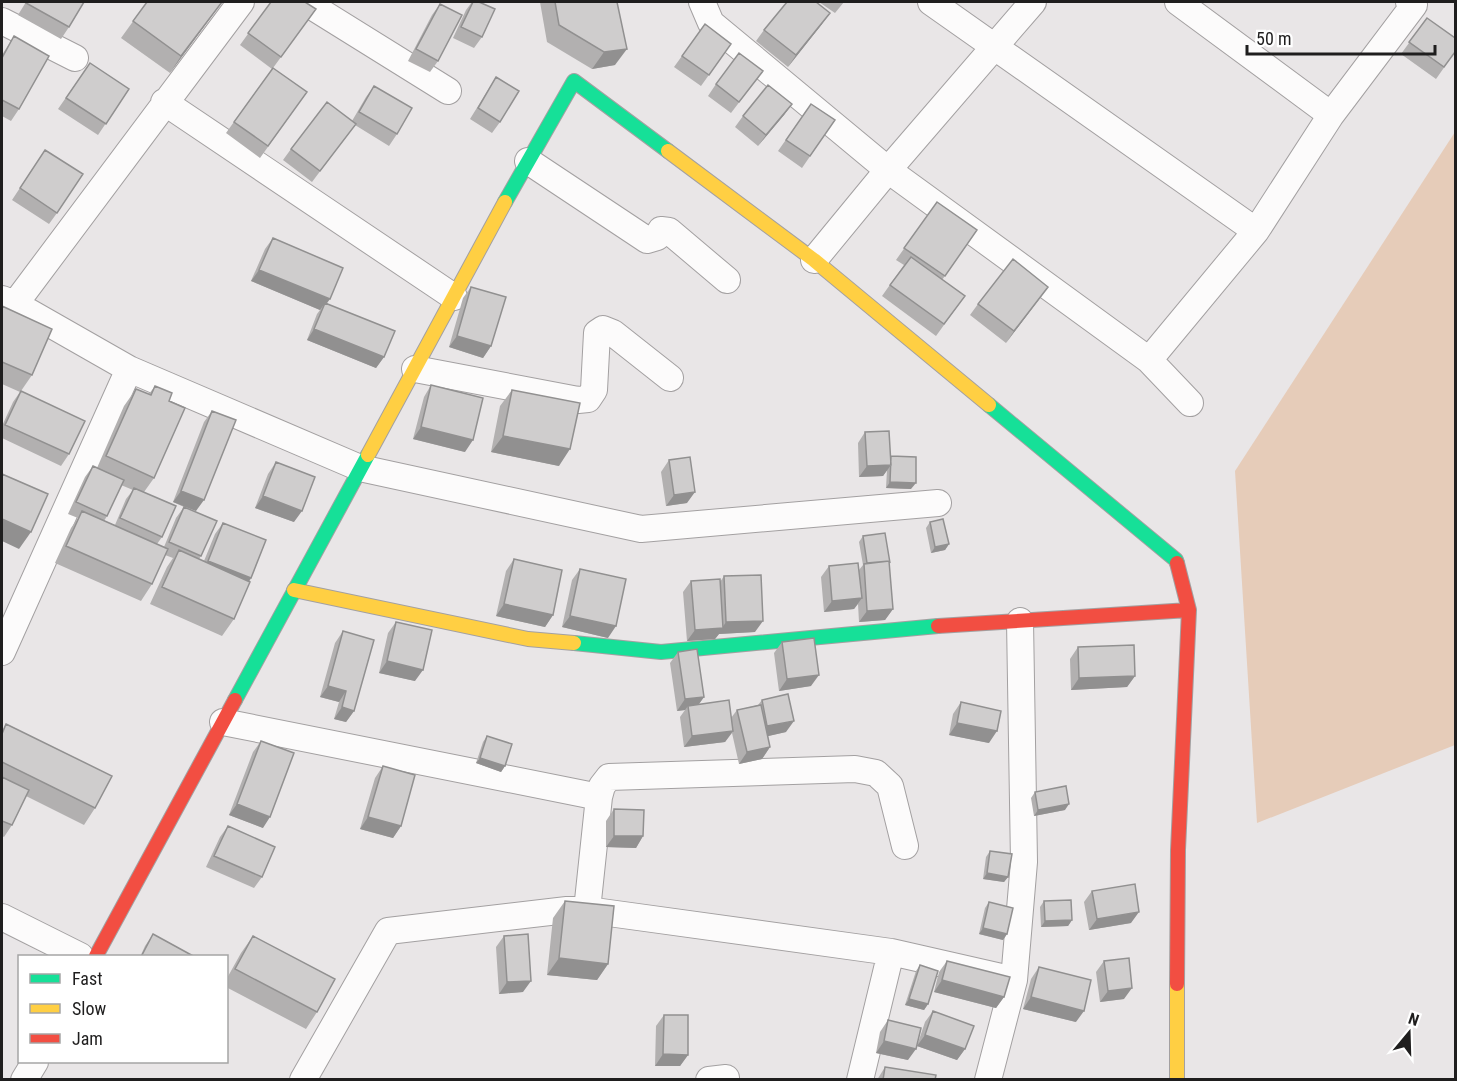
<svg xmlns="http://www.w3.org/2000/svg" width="1457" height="1081" font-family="'Roboto Condensed',sans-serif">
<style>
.green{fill:#e6ccb9}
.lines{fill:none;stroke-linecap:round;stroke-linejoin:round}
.street-casing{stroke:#a3a0a1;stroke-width:28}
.fast-casing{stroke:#a3a0a1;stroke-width:16}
.slow-casing{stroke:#a3a0a1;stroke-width:16}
.jam-casing{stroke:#a3a0a1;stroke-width:16}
.street{stroke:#fcfbfb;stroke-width:26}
.fast{stroke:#16e098;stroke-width:14}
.slow{stroke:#ffcf43;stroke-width:14}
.jam{stroke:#f24e42;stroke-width:14}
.wall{fill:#b2b0b0;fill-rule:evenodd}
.shaded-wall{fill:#919090}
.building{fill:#cfcdcd;stroke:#919090;stroke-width:1.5}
</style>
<rect width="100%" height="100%" fill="#e9e6e7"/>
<!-- green -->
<path class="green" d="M1455 132V745L1257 823 1235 471Z"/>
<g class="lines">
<defs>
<path id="street" d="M305 2 448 91
M702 2 711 23 888 170 1149 360 1190 403
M931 2 1256 231 1331 115 1414 5 1409 2
M1178 2 1331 115
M2 21 75 58
M164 102 454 297
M528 161 647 240 657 237 661 230 669 231 727 280
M814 260 888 170 1033 2
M2 299 15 304 129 369 2 652
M15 304 241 2
M1149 360 1256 231
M129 369 360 468 641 529 938 503
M415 369 578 400 588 399 594 390 597 333 603 329 613 333 670 378
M223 722 599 797 602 786 609 777 855 769 876 773 890 786 905 846
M587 910 599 797
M2 917 80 956
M24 1080 35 1062
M303 1080 388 931 567 910H587L891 952 1014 980
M709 1080 726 1078
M860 1080 891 952
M988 1080 1014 980 1024 862 1020 621"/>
<path id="fast" d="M505 202 574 81 668 151
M989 405 1176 560 1177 563
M574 643 661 652 938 626
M235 700 368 455"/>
<path id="slow" d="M668 151 814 260 989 405
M368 455 505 202
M294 590 528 639 574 643
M1177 1080V984"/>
<path id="jam" d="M1177 563 1189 610 1178 850 1177 984
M938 626 1189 610
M96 956 235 700"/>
</defs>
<!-- street casing -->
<use href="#street" class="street-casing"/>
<!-- fast casing -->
<use href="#fast" class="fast-casing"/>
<!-- slow casing -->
<use href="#slow" class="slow-casing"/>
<!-- jam casing -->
<use href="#jam" class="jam-casing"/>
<!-- street -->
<use href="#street" class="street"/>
<!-- fast -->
<use href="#fast" class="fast"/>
<!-- slow -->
<use href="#slow" class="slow"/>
<!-- jam -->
<use href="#jam" class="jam"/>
</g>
<!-- wall -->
<path class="wall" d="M26 2H84L69 27 61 39 18 15Z
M147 2H222L170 73 121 38Z
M271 2 316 9 273 68 307 92 260 158 226 133 272 69 240 45Z
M472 2H479L482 37 474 48 453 38 466 10Z
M540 2H617L615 65 592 69 547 42Z
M819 2H844L835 13Z
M440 4 438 61 430 72 408 61 432 15Z
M1427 18 1455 52 1436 79 1401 54Z
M705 24 731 44 701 86 674 67Z
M822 24 788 67 756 41 764 30Z
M14 36 19 109 11 121 2 116V55Z
M90 63 129 89 98 135 58 109Z
M763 71 731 113 708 96 716 84Z
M496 77 500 122 492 133 470 119Z
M374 86 397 134 389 146 355 125 312 182 283 160 291 149 352 121 366 97Z
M792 104 784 115 758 146 735 127 743 116Z
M811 104 835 120 802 168 778 151Z
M45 150 57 213 49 224 12 200Z
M937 202 977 230 942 280 965 296 936 336 882 296 904 265 896 260Z
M273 238 327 303 384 357 376 368 307 340 317 314 320 310 251 281 265 249Z
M471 287 491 346 483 358 449 347 463 298Z
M1048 287 1006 343 970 315 978 304Z
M2 306 32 375 21 391 69 454 61 466 2 438V426L13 402 20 392 2 384Z
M431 385 465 452 413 439 424 397Z
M155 386 169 401 154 478 144 492 162 537 157 544 164 547 176 518 184 507 173 502 204 422 212 411 196 511 185 507 201 556 199 559 204 561 215 534 223 523 251 578 234 619 222 636 150 604 167 567 173 558 165 555 152 584 141 601 55 563 71 528 78 518 68 514 85 477 93 466 97 468 124 406 136 389 149 394ZM121 485 133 490 126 499 115 525 104 521 107 516Z
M512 390 559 466 491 452 500 406Z
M865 432 890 458 911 489 886 488 887 470 883 476 859 477 858 443Z
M669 460 687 503 666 506 661 472Z
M276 462 294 522 255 508 268 474Z
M930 522 949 544 945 550 931 553 926 528Z
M863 536 893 609 885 620 859 622 858 604 854 609 824 612 821 577 829 566 859 570 863 565 859 542Z
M514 559 553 615 545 627 496 616 506 571Z
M580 569 608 638 562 627 572 580Z
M724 576 755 632 719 634 715 639 687 641 683 592 691 581 720 582Z
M396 622 415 681 379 673 388 633Z
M343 631 354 711 346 722 334 719 339 702 320 697 335 643Z
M782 642 811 686 779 691 774 653Z
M1078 647 1135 676 1127 687 1071 690 1070 659Z
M678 652 704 697 699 704 731 718 737 710 758 705 762 700 786 732 768 736 770 747 762 759 739 764 732 733 725 742 684 747 680 717 685 710 677 711 670 663Z
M961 702 989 743 949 735 953 714Z
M6 724 95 808 84 825 26 796 12 825 4 837 2 836V731Z
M487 736 505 766 501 772 476 763 483 742Z
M261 741 263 828 229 815 253 752Z
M383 766 401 826 393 838 360 829 375 778Z
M1035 792 1065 810 1034 816 1031 798Z
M614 809 643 836 636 848 606 847V821Z
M228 826 262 877 254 888 206 867 220 837Z
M990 851 1008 877 1004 882 983 879 986 857Z
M1092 891 1131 923 1089 930 1084 902Z
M565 901 608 964 597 980 547 975 553 918Z
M1044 901 1072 920 1068 926 1041 927 1040 907Z
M989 902 1007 934 1003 940 979 934 985 908Z
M153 934 195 957H140L145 946Z
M253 936 317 1012 306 1029 226 987V980L241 953Z
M504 936 523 992 499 994 496 947Z
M947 961 1004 997 996 1008 934 992 939 972Z
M1104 961 1124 999 1100 1002 1096 972Z
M920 965 928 1004 924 1010 905 1005 916 971Z
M1039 967 1076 1022 1023 1009 1031 979Z
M933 1011 965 1049 957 1060 917 1046 925 1022Z
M664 1015 688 1055 680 1066H655L656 1026Z
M888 1020 908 1060 876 1053 880 1032Z
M885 1067 935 1080H877Z"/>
<!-- shaded-wall -->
<path class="shaded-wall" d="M222 2 170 73 181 56Z
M830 13 822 24 788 67 796 55Z
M627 49 615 65 592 69 604 52Z
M792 104 784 115 758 146 766 135Z
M259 270 330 299 322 310 325 303 320 310 251 281Z
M1048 287 1040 298 1006 343 1014 331Z
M314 329 384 357 376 368 307 340Z
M457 336 491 346 483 358 449 347Z
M421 427 473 440 465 452 413 439Z
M503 436 570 449 559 466 491 452Z
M891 465 883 476 859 477 867 466Z
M890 482 916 483 911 489 886 488Z
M181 491 204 500 196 511 173 502Z
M695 492 687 503 666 506 674 495Z
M263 496 302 511 294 522 255 508Z
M2 519 31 532 19 549 2 541Z
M949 544 945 550 931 553 935 547Z
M208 561 251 578 243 589 200 572Z
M862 598 854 609 824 612 832 601Z
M504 604 553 615 545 627 496 616Z
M893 609 885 620 859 622 867 611Z
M570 616 616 626 608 638 562 627Z
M763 621 755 632 719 634 715 639 687 641 695 630 722 628 726 622Z
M387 661 423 670 415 681 379 673Z
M819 675 811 686 779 691 787 679Z
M1135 676 1127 687 1071 690 1079 678Z
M328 686 346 691 339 702 320 697Z
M704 697 696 708 688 706 685 710 677 711 685 699Z
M342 707 354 711 346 722 334 719Z
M794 721 786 732 760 738 767 726Z
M957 723 997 731 989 743 949 735Z
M733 731 725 742 684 747 692 736Z
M770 747 762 759 739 764 747 752Z
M480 758 505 766 501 772 476 763Z
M237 804 270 817 263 828 229 815Z
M1069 804 1065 810 1034 816 1038 810Z
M368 817 401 826 393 838 360 829Z
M614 836H643L636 848 606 847Z
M987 873 1008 877 1004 882 983 879Z
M1139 912 1131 923 1089 930 1097 919Z
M1072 920 1068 926 1041 927 1045 921Z
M983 928 1007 934 1003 940 979 934Z
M559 958 608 964 597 980 547 975Z
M942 980 1004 997 996 1008 934 992Z
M531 981 523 992 499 994 507 982Z
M1132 988 1124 999 1100 1002 1108 991Z
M1031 997 1084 1011 1076 1022 1023 1009Z
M909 999 928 1004 924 1010 905 1005Z
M925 1035 965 1049 957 1060 917 1046Z
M884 1041 916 1049 908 1060 876 1053Z
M663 1054 688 1055 680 1066H655Z"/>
<!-- building -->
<path class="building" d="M27 2H84L69 27 26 3Z
M147 2H222L181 56 133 21Z
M271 2H305L316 9 281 57 248 33Z
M473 2H479L495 9 482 37 461 27Z
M555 2H617L627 49 604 52 559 25Z
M787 2H816L830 13 796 55 764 30Z
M440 4 462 15 438 61 416 49Z
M1427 18 1455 38V52L1444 67 1409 42Z
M705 24 731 44 709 75 682 56Z
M14 36 49 56 19 109 2 100V58Z
M739 53 763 71 739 102 716 84Z
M90 63 129 89 106 124 66 98Z
M273 68 307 92 268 146 234 122Z
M496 77 519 91 500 122 478 108Z
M768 85 792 104 766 135 743 116Z
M374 86 412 108 397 134 359 112Z
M327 102 356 124 320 171 291 149Z
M811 104 835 120 810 156 786 140Z
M45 150 83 174 57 213 20 188Z
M937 202 977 230 945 276 904 248Z
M273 238 343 268 330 299 259 270Z
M911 257 965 296 944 324 890 285Z
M1013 259 1048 287 1014 331 978 304Z
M471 287 506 297 491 346 457 336Z
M325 303 395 331 384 357 314 329Z
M2 306 52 329 32 375 2 362Z
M431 385 483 398 473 440 421 427Z
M155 386 172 393 169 401 185 408 154 478 106 456 136 389 151 395Z
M512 390 580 403 570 449 503 436Z
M21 391 85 421 69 454 5 425Z
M212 411 236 420 204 500 181 491Z
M889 431 891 465 867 466 865 432Z
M891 456 916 457V483L890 482Z
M690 457 695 492 674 495 669 460Z
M276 462 315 477 302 511 263 496Z
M93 466 124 480 107 516 76 502Z
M2 474 48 494 31 532 2 519Z
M134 488 176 506 162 537 120 518Z
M184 507 217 521 201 556 169 542Z
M82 511 168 549 152 584 66 546Z
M943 519 949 544 935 547 930 522Z
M223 523 266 540 251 578 208 561Z
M885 533 890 563 889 561 867 563 863 536Z
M179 550 250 582 234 619 162 587Z
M514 559 562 570 553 615 504 604Z
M889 561 893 609 867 611 864 564Z
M858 563 862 598 832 601 829 566Z
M580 569 626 579 616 626 570 616Z
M761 575 763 621 726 622 724 576Z
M720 579 723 628 695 630 691 581Z
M396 622 432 630 423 670 387 661Z
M343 631 374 640 354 711 342 707 346 691 328 686Z
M814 638 819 675 787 679 782 642Z
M1134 645 1135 676 1079 678 1078 647Z
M697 649 704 697 685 699 678 652Z
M788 694 794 721 767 726 762 700Z
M729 700 733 731 692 736 688 706Z
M961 702 1001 711 997 731 957 723Z
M761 705 770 747 747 752 737 710Z
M6 724 112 776 95 808 2 762V734Z
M487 736 512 744 505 766 480 758Z
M261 741 294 753 270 817 237 804Z
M383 766 415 775 401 826 368 817Z
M2 777 29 790 12 825 2 821Z
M1066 786 1069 804 1038 810 1035 792Z
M614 809 644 810 643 836H614Z
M228 826 275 847 262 877 214 856Z
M990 851 1012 854 1008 877 987 873Z
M1135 884 1139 912 1097 919 1092 891Z
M1071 900 1072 920 1045 921 1044 901Z
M565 901 614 906 608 964 559 958Z
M989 902 1013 908 1007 934 983 928Z
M153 934 195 957H141Z
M528 934 531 981 507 982 504 936Z
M253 936 335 979 317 1012 235 969Z
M1129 958 1132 988 1108 991 1104 961Z
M947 961 1010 977 1004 997 942 980Z
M920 965 938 971 928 1004 909 999Z
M1039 967 1091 980 1084 1011 1031 997Z
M933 1011 974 1026 965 1049 925 1035Z
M664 1015H688V1055L663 1054Z
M888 1020 921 1028 916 1049 884 1041Z
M885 1067 936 1075 935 1080H883Z"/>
<!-- border -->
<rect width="1457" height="1081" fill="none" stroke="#1f1e1e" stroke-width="6"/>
<!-- legend -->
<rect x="18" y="955" width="210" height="108" fill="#ffffff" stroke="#a5a5a5" stroke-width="1.5"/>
<rect x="30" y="974" width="30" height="9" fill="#16e098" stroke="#a5a5a5" stroke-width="1.5"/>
<text x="72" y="985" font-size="18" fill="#1f1e1e">Fast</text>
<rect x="30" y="1004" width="30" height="9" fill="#ffcf43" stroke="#a5a5a5" stroke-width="1.5"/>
<text x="72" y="1015" font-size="18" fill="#1f1e1e">Slow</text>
<rect x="30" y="1034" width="30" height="9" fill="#f24e42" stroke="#a5a5a5" stroke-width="1.5"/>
<text x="72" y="1045" font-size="18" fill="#1f1e1e">Jam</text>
<!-- north arrow -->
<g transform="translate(1409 1033) rotate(19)" stroke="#ffffff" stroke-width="4.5" paint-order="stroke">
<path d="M0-4.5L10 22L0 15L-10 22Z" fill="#1f1e1e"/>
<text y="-9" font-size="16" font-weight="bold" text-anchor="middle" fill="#1f1e1e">N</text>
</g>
<!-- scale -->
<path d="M1247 45v9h188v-9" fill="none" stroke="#1f1e1e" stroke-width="3"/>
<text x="1256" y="45" font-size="18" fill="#1f1e1e" stroke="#ffffff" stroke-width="4.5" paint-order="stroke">50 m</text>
</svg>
